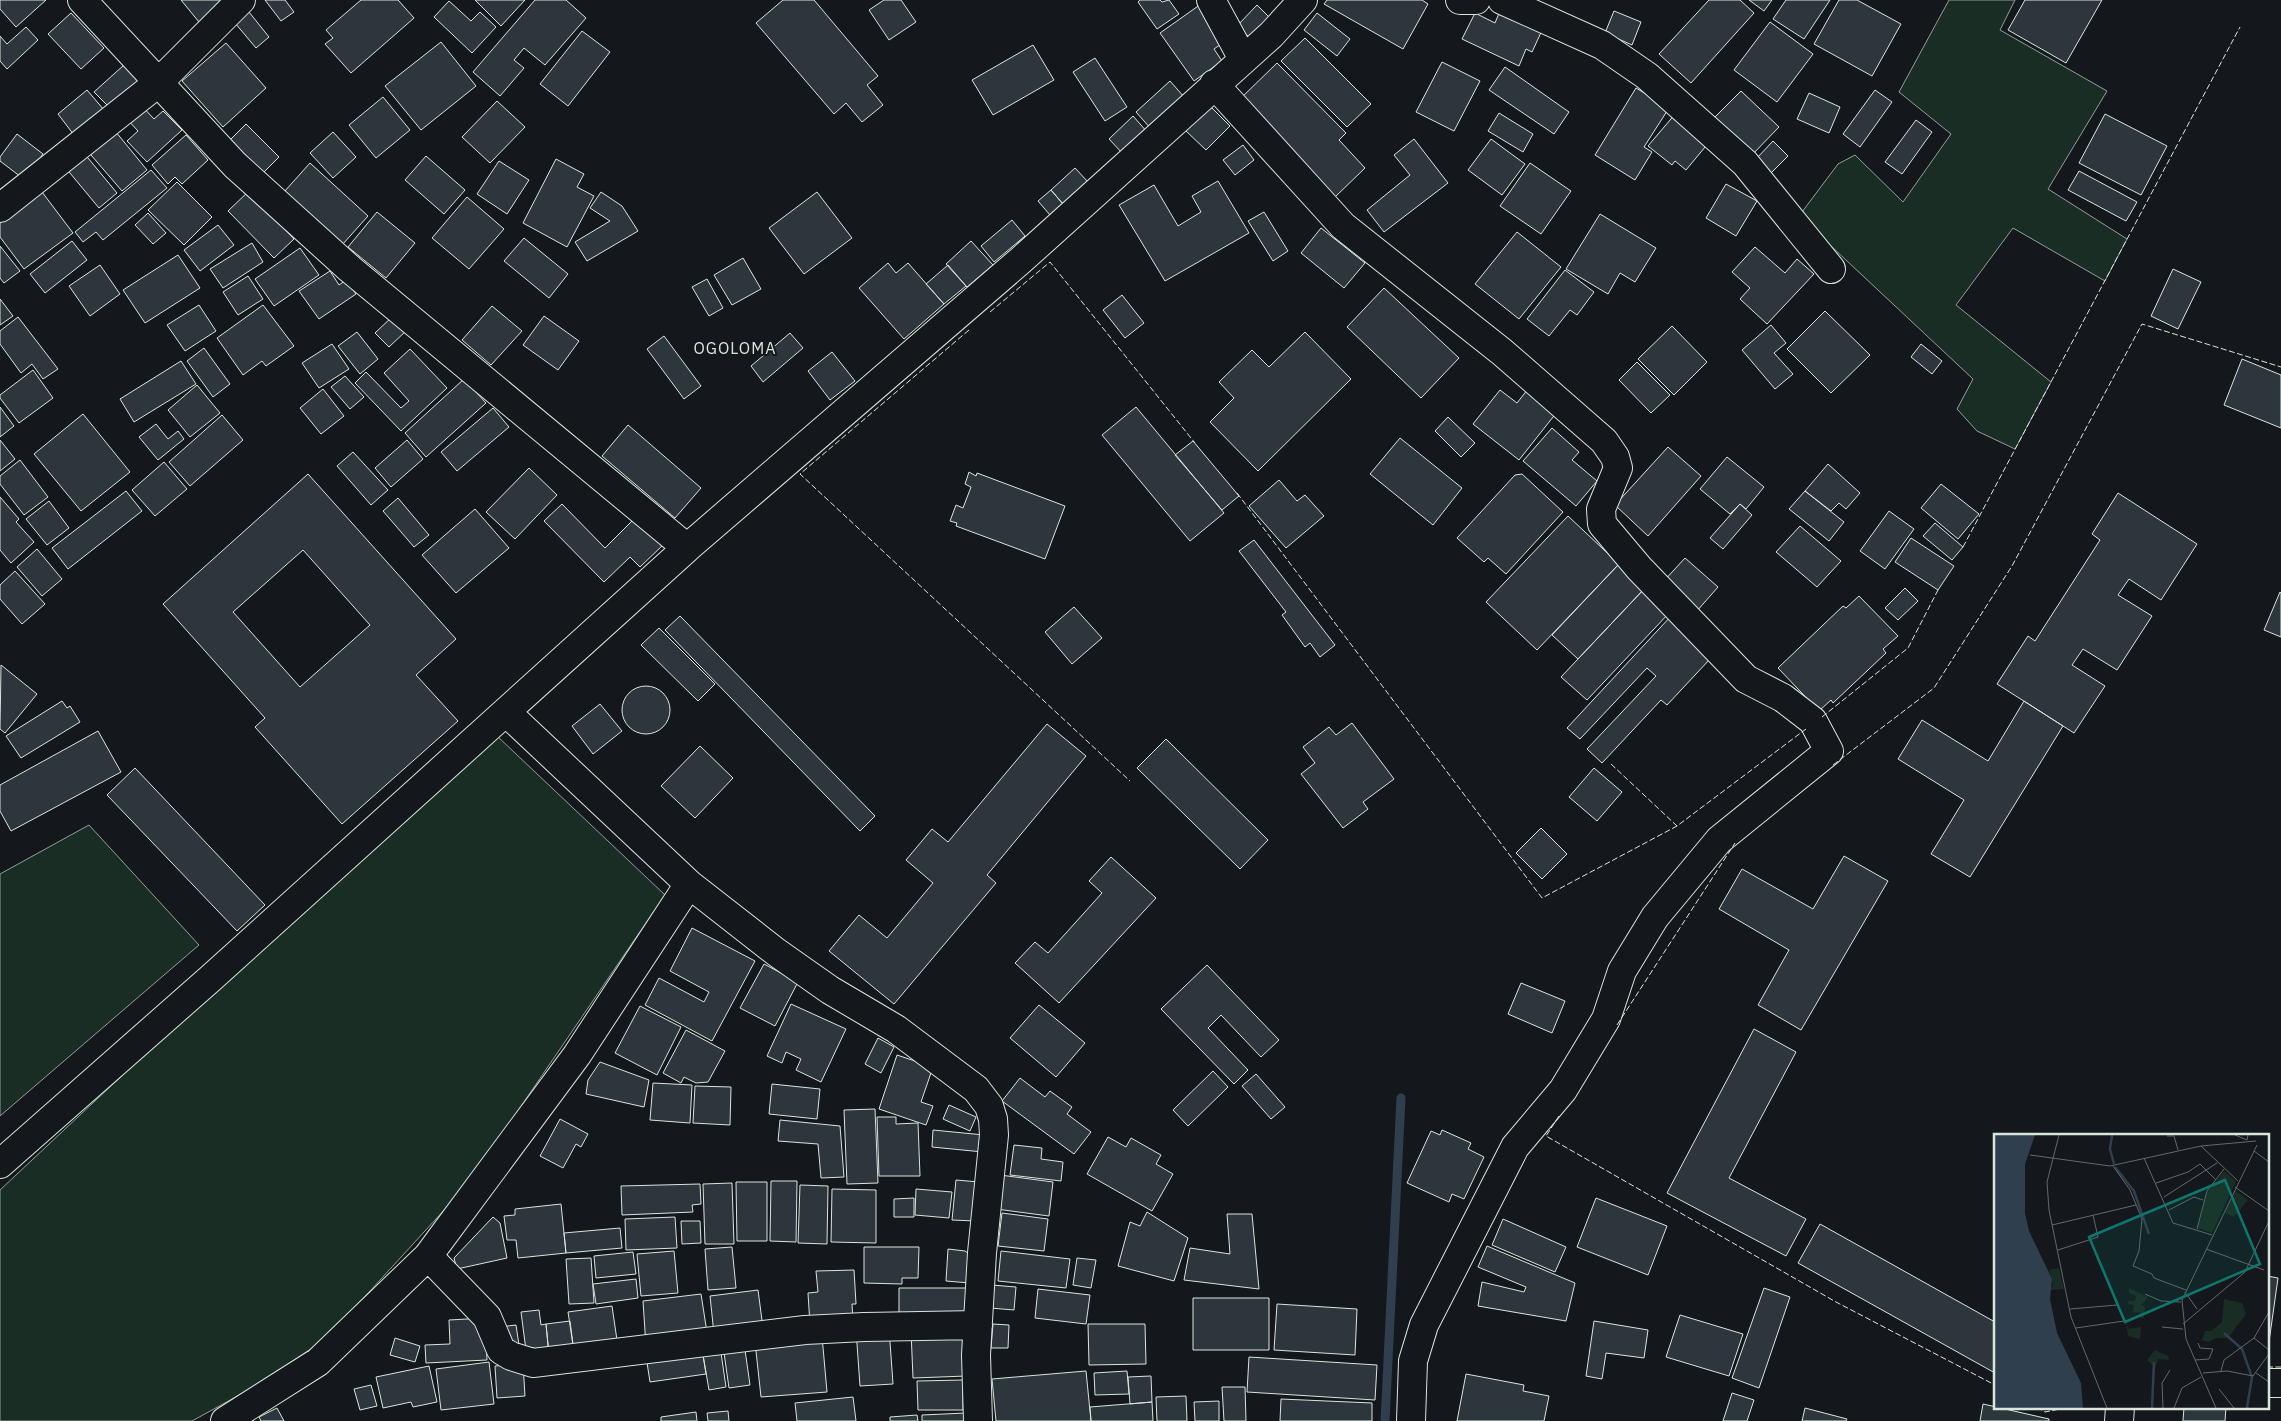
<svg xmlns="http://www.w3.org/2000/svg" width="2281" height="1421" font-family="'IBM Plex Sans',sans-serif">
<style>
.green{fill:#1a2d24;stroke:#939e99}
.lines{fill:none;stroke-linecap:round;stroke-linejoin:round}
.stream{stroke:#2f3f4d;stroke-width:9}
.building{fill:#2c363c;stroke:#d8e6dc;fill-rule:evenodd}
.minor-casing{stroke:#d8e6dc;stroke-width:30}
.minor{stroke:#14181c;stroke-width:28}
.fence{stroke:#d8e6dc;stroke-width:1;stroke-dasharray:6 2.5;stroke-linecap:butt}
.labels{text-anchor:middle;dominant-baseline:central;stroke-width:4;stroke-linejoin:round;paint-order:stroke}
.quarter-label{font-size:16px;letter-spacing:1px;fill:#d8e6dc;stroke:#14181c}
.inset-river{fill:none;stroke:#2f3f4d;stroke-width:2.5}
.inset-road{fill:none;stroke:#626a69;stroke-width:1}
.view{fill:#0f766e;fill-opacity:0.15;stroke:#0f766e;stroke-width:2.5}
.inset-edge{fill:none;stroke:#d8e6dc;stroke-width:2.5}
</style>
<rect width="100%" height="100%" fill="#14181c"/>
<!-- green -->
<path class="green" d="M1949 0H2015L2000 30 2107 91 2048 189 2127 239 2105 281 2013 228 1956 305 2051 382 2015 449 1977 431 1957 409 1973 379 1799 216 1838 164 1855 155 1903 202 1951 134 1899 92Z
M497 736 665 895 468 1184 326 1339 252 1388 192 1421H0V1190L127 1071Z
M89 825 199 945 0 1116V874Z"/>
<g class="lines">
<!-- stream -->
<path class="stream" d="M1385 1421 1401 1098"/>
</g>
<!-- building -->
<path class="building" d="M0 0H46L16 27 0 9Z
M181 0H226L199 22Z
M265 0H285L294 12 281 21Z
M361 0H398L414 18 351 73 325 44 333 38 326 30Z
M475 0H525L501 26Z
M535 0H566L586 18 545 65 524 48 514 60 524 68 500 96 473 72Z
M783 0H814L878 76 867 85 883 105 862 122 846 103 834 114 756 23Z
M884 0H901L916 22 889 40 869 10Z
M1140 0H1160L1162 2 1169 0 1179 14 1157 29 1138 2Z
M1327 0H1422L1428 4 1403 49 1324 4Z
M1709 0H1740L1754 13 1691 83 1659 54Z
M1749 0H1772L1764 11Z
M1786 0H1830L1804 39 1773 19Z
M1839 0H1857L1901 24 1872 76 1814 44Z
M2025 0H2102L2066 63 2008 30Z
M449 1 471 21 480 12 496 27 472 53 434 17Z
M1201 4 1227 40 1214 49 1222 61 1194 81 1160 33Z
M1257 5 1270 18 1250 38 1237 26Z
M1502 6 1544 26 1532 52 1526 49 1519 66 1462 39 1475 13 1495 23Z
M1614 11 1641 22 1632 45 1605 33Z
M249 12 269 37 256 48 235 23Z
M71 13 104 48 81 69 48 34Z
M1317 13 1350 39 1337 56 1304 30Z
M1770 22 1813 54 1777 102 1734 70Z
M26 27 38 40 7 69 0 61V36L7 44Z
M582 31 610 52 568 106 540 84Z
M1305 38 1371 104 1347 127 1281 61Z
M441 42 476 86 421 130 385 86Z
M226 43 266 88 223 127 182 81Z
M1033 45 1054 80 993 115 972 80Z
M1095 58 1127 107 1105 121 1073 72Z
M1442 62 1480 81 1454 131 1416 112Z
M1277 63 1346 133 1339 140 1365 168 1333 199 1237 102Z
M124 65 139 81 110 108 94 92Z
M1505 67 1569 112 1554 134 1489 90Z
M1170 81 1185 98 1152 130 1136 112Z
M1636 88 1669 108 1644 147 1652 152 1635 180 1595 155Z
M87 90 104 110 74 135 58 114Z
M1875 90 1892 102 1860 147 1843 134Z
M1741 91 1779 127 1748 159 1710 122Z
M1809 93 1840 107 1829 133 1797 119Z
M383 97 410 130 376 158 349 125Z
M497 101 525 127 490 163 462 137Z
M140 104 154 119 163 111 182 130 147 162 127 141 138 131 126 118Z
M1210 106 1230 126 1206 150 1186 131Z
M1499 113 1533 134 1523 152 1488 131Z
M1676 113 1710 141 1686 170 1675 161 1672 165 1648 146Z
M2105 114 2167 146 2141 195 2079 163Z
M1133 116 1148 133 1124 155 1109 139Z
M1916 120 1932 132 1902 174 1885 162Z
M246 124 279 157 260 176 227 143Z
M111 126 147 170 122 191 85 148Z
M333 132 356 157 333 178 310 153Z
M17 134 43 154 25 180 0 161V157Z
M186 135 208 160 182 184 175 177 168 184 152 165Z
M1414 139 1448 183 1384 232 1367 210 1410 175 1394 155Z
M1491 139 1525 164 1502 195 1468 170Z
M1773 141 1788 156 1771 173 1756 159Z
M1243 145 1254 160 1235 175 1223 160Z
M83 152 117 193 99 208 65 167Z
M426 156 465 190 444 214 405 180Z
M556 159 584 174 577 187 594 196 567 247 523 223Z
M499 161 529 180 507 214 477 194Z
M310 163 368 216 342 245 284 192Z
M1530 163 1571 191 1541 234 1500 206Z
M1075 168 1088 182 1063 204 1051 190Z
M151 170 167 188 103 240 96 232 83 242 75 232Z
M2079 171 2137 202 2126 221 2068 190Z
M1218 181 1249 233 1165 281 1119 205 1154 185 1178 226 1201 212 1192 196Z
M177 182 212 217 184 245 148 210Z
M1726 184 1757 201 1736 236 1706 218Z
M1051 190 1063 204 1050 215 1038 201Z
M249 191 294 239 274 258 228 211Z
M42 192 73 233 24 269 0 237V223Z
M601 192 622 206 638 231 587 261 575 242 610 221 590 208Z
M817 192 852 238 804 274 769 228Z
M467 197 504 229 469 269 432 238Z
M377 212 415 243 386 278 348 247Z
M1264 212 1288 251 1273 261 1248 221Z
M148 213 166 233 153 244 135 225Z
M1600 214 1656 248 1635 282 1620 273 1608 294 1566 269Z
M1012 220 1025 236 994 262 981 246Z
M218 225 234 245 200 271 184 250Z
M1321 228 1365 263 1344 288 1301 253Z
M1517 232 1561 267 1519 319 1475 284Z
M524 238 568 274 549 298 504 261Z
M72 241 87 260 45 293 30 274Z
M971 241 993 265 967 287 946 264Z
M252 243 263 262 223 288 210 269Z
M0 246 20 271 4 283 0 278Z
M1755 247 1785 273 1797 259 1814 274 1767 324 1740 299 1750 288 1732 272Z
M300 248 319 275 274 306 255 279Z
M178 255 200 288 145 323 123 290Z
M743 258 761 289 732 305 714 275Z
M888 263 896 273 908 263 944 304 904 339 859 288Z
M100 265 120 294 90 316 69 286Z
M948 265 966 286 944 304 926 284Z
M2173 269 2201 282 2178 329 2151 316Z
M1565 270 1594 292 1577 315 1570 310 1549 336 1527 319Z
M330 271 339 285 346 280 356 294 319 319 299 291Z
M248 276 263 299 238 315 223 292Z
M707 279 723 308 709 316 692 287Z
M1384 288 1459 358 1421 398 1347 327Z
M1122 295 1144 323 1125 338 1103 310Z
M0 299 13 316 0 325Z
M199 305 216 331 185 351 167 325Z
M263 305 294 346 266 366 262 361 243 375 217 338Z
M492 306 522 331 491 365 462 340Z
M1825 311 1870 355 1831 393 1787 349Z
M393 316 407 330 389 347 375 333Z
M544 316 579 341 558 370 523 345Z
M18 317 58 369 43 379 32 364 21 373 0 344V331Z
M1771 325 1786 343 1774 353 1793 374 1775 389 1742 350Z
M1672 326 1707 362 1674 395 1638 359Z
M357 332 378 359 360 374 338 346Z
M1305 332 1351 379 1258 471 1210 422 1234 398 1219 382 1252 350 1269 367Z
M790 333 803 348 763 382 751 366Z
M664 336 701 386 684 399 647 349Z
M332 344 349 369 319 388 302 363Z
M1921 344 1942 361 1932 374 1911 357Z
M204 348 230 384 213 397 187 361Z
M410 349 447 388 401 431 355 383 366 372 401 408 409 401 384 373Z
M832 352 855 381 830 400 808 371Z
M2242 359 2281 375V428L2224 405Z
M181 361 196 384 134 422 120 399Z
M1637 362 1670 395 1651 413 1619 380Z
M33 370 53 398 19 423 0 398V395Z
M345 376 364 397 350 409 331 387Z
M464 379 486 403 426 457 405 433Z
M197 385 220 413 190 437 168 410Z
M323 389 344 416 321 434 300 408Z
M1528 389 1557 412 1519 460 1473 424 1500 390 1517 403Z
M0 407 14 426 0 437Z
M1136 407 1224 513 1190 541 1102 435Z
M493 408 509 427 457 471 441 452Z
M83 414 130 472 81 511 34 454Z
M222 415 243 440 190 486 169 462Z
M1448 417 1475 443 1461 457 1435 431Z
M156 424 168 439 178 431 184 439 158 460 139 437Z
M628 425 701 488 675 518 602 456Z
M1552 428 1579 452 1572 460 1597 481 1576 506 1523 461Z
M1400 438 1462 488 1433 525 1370 474Z
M0 440 15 459 0 471Z
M407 440 423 459 391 487 375 468Z
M1193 441 1239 496 1222 510 1175 455Z
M1668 447 1701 476 1648 536 1615 505Z
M353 452 388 490 371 505 337 466Z
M1727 457 1764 487 1746 509 1740 504 1730 514 1700 489Z
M20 460 48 497 24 515 0 484V476Z
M164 462 187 489 155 516 132 490Z
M1828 464 1860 493 1846 509 1839 503 1831 511 1805 491Z
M529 468 557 495 515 539 486 512Z
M969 472 976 476 977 473 1065 506 1045 559 956 526 957 523 950 521 956 505 963 508 971 487 965 484Z
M308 474 456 639 416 675 458 721 342 824 255 727 265 718 163 604ZM303 550 370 625 300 687 233 612Z
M1522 474 1563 512 1506 574 1488 558 1484 562 1457 538 1515 475Z
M1279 480 1297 501 1305 495 1324 516 1286 548 1249 506Z
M1941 484 1979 514 1958 539 1921 508Z
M126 491 142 511 68 569 52 548Z
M1805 491 1844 522 1829 541 1789 509Z
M2118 493 2197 544 2161 600 2129 579 2118 595 2152 616 2117 670 2083 649 2072 665 2105 686 2074 733 1997 684 2028 636 2035 641 2100 540 2092 534Z
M0 497 19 519 16 522 34 542 11 563 0 550Z
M398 498 429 535 414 547 383 511Z
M49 501 69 528 47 545 26 519Z
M562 504 605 548 637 516 664 544 640 567 630 557 604 582 544 521Z
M1740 504 1752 515 1723 549 1710 538Z
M475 509 509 548 456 593 422 555Z
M1889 511 1914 529 1885 569 1860 551Z
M1568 516 1619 564 1537 650 1486 602Z
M1935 523 1963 547 1952 560 1923 536Z
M1800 526 1841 561 1817 587 1776 552Z
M1911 538 1954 566 1938 590 1895 562Z
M1254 540 1335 645 1320 657 1310 643 1305 647 1282 615 1286 612 1239 551Z
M37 549 62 579 42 596 17 567Z
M1685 558 1718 587 1696 612 1662 583Z
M1619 564 1645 588 1578 659 1552 635Z
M15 571 45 604 22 624 0 599V585Z
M1645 588 1670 612 1587 700 1561 677Z
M1905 588 1918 601 1898 620 1885 608Z
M2280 592 2281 593V637L2264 630Z
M1859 596 1898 636 1883 649 1886 653 1833 703 1831 700 1819 711 1778 668 1843 606 1846 608Z
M1074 607 1102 638 1072 664 1045 632Z
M1672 615 1710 659 1667 705 1661 700 1602 763 1587 749 1656 676 1647 668 1580 739 1567 728Z
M680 616 875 816 860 831 665 630Z
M659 628 715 684 698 701 641 645Z
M1 665 37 694 5 733 0 729Z
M622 710a24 24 0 1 1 48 0a24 24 0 1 1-48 0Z
M62 701 67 708 70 706 80 722 21 758 6 736Z
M2024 701 2063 726 1970 877 1931 854 1964 800 1898 759 1922 720 1988 761Z
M600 704 622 731 593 754 572 726Z
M1352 723 1394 779 1363 802 1368 809 1343 828 1301 774 1315 763 1303 747 1329 727 1336 735Z
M1047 724 1086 756 987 875 996 883 894 1004 829 951 859 915 887 938 933 883 906 860 932 829 948 842Z
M98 731 121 772 11 831 0 811V785Z
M1166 739 1268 840 1240 869 1137 768Z
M700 746 733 778 695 818 661 786Z
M135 768 265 905 237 931 107 795Z
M1594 768 1622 792 1597 821 1569 797Z
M1541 828 1567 854 1542 879 1516 853Z
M1844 856 1888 881 1801 1030 1758 1005 1789 950 1719 909 1742 869 1813 909Z
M1111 857 1156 898 1059 1003 1015 963 1035 942 1048 953 1102 893 1089 881Z
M692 928 755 961 712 1041 645 1005 659 978 704 1002 709 992 670 971Z
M764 964 798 982 775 1026 740 1008Z
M1207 965 1279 1040 1261 1057 1221 1015 1208 1028 1248 1070 1234 1084 1161 1009Z
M1521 983 1565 1001 1552 1033 1508 1014Z
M791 1004 846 1029 821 1082 796 1070 801 1059 786 1052 782 1063 767 1056Z
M1039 1005 1085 1043 1056 1077 1010 1038Z
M640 1006 681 1027 657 1075 615 1053Z
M1754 1029 1796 1052 1729 1178 1806 1219 1786 1256 1667 1193Z
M686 1030 725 1051 708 1082 696 1083 684 1077 681 1083 663 1073Z
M878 1038 894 1047 881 1073 865 1064Z
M897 1055 933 1067 921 1102 933 1106 926 1125 879 1109Z
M600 1062 649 1080 644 1107 586 1094 588 1080Z
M1213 1071 1228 1087 1188 1126 1173 1110Z
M1256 1074 1285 1107 1271 1119 1242 1086Z
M1020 1078 1045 1097 1050 1091 1072 1107 1067 1114 1091 1132 1074 1154 1002 1101Z
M653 1083 692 1085 690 1123 650 1120Z
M772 1084 820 1089 817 1119 769 1114Z
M695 1086 731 1087 730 1125 693 1123Z
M949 1105 976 1117 970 1131 943 1119Z
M875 1109 878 1183 847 1184 844 1110Z
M877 1117H896V1124L918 1123 920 1176H879Z
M560 1119 588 1134 581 1147 576 1144 563 1168 540 1156Z
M780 1120 840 1126 844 1177 821 1178 818 1144 778 1141Z
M933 1130 984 1135 983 1152 932 1147Z
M1442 1130 1471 1143 1468 1149 1484 1157 1464 1199 1452 1194 1449 1202 1407 1183 1431 1131 1440 1135Z
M1108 1137 1126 1147 1131 1138 1161 1155 1156 1164 1173 1174 1152 1211 1087 1174Z
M1014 1145 1042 1148 1041 1159 1063 1162 1061 1181 1010 1175Z
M1000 1175 1053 1182 1049 1216 996 1209Z
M956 1180 979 1182 975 1221 952 1220Z
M771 1181H797L796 1242 770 1241Z
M736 1182H767V1241H737Z
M732 1183 734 1244H705L703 1184Z
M700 1184 701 1204 692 1205 693 1212 622 1215 621 1186Z
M800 1185 828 1186 827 1244 798 1243Z
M832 1189 876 1190V1243L831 1242Z
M916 1189 952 1192 949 1218 915 1215Z
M914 1198V1217H894V1199Z
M1596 1198 1667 1226 1648 1275 1577 1247Z
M561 1204 566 1253 518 1258 516 1240H507L504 1216 515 1215V1209Z
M1147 1212 1188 1238 1174 1281 1118 1266 1130 1222 1140 1226Z
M1002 1213 1048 1219 1044 1251 998 1246Z
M1227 1214H1252L1259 1289 1184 1280 1190 1248 1230 1254Z
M493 1217 500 1223 507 1258 457 1269 454 1258Z
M675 1217 677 1248 626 1250 625 1219Z
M1503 1219 1566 1247 1555 1272 1492 1245Z
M681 1221H700L701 1243 682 1244Z
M1820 1224 1995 1322V1373L1798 1263Z
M620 1228 622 1248 566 1253 564 1233Z
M1487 1246 1575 1283 1566 1321 1478 1306 1482 1282 1524 1292 1526 1287 1478 1267Z
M732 1247 736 1288 708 1290 705 1249Z
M864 1247H919L918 1278H902V1284L864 1283Z
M948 1249 965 1251 972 1256 970 1283 946 1281Z
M674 1251 678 1293 641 1296 637 1254Z
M1001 1251 1070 1259 1066 1288 998 1281Z
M633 1252 636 1274 596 1278 594 1256Z
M591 1258 594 1303 569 1304 566 1259Z
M1077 1258 1096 1260 1091 1288 1073 1285Z
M854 1270 856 1304H852L853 1323 810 1325 808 1293 818 1292 816 1271Z
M2267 1276 2278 1278 2267 1356Z
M636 1279 638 1298 596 1304 593 1284Z
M992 1285 1016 1287 1014 1310 990 1308Z
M899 1288H969V1323H899Z
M1764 1288 1790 1297 1759 1388 1732 1378Z
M1038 1289 1090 1295 1086 1324 1035 1318Z
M758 1290 763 1328 714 1334 710 1296Z
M701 1294 708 1339 646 1346 643 1301Z
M1193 1298H1269V1350H1193Z
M1277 1304 1357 1309 1355 1355 1274 1350Z
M612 1306 618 1347 574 1352 568 1312Z
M539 1310 541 1325 546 1324 549 1355 527 1358 521 1312Z
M1680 1315 1743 1334 1729 1376 1666 1357Z
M485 1318 487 1360 426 1363 425 1345 450 1344 449 1320Z
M570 1321 574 1352 549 1355 546 1324Z
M1594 1321 1648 1330 1644 1358 1606 1353 1602 1379 1586 1376Z
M993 1324 1009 1325 1008 1348H991Z
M1088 1324H1145L1146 1364 1089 1365Z
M516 1325 519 1345 503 1347 500 1327Z
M889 1328 893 1384 860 1386 856 1330Z
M965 1329 967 1376 913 1378 911 1331Z
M822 1336 827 1392 761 1397 755 1342Z
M395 1338 420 1346 415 1362 390 1355Z
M744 1343 750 1385 729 1388 723 1346Z
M720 1346 726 1387 709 1390 702 1349Z
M702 1349 706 1374 650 1382 646 1356Z
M1249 1357 1377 1365 1375 1400 1247 1392Z
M489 1362 494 1404 441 1410 436 1369Z
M523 1364 525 1396 497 1398 495 1366Z
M429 1366 437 1402 413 1407 411 1402 383 1408 376 1377Z
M1086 1371 1091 1421H996L992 1379Z
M1127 1371 1129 1394 1095 1395 1094 1373Z
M1466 1374 1524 1385 1523 1391 1549 1396 1544 1421H1457Z
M1151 1376 1152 1402 1130 1404 1128 1377Z
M963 1380V1410H918L917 1381Z
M371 1385 377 1406 360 1410 354 1389Z
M1222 1387H1245L1246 1421H1224Z
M1732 1393 1754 1400 1747 1421H1723Z
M1186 1396 1187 1421H1157L1156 1397Z
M853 1397 856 1421H797L795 1403Z
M1281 1399 1372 1403V1421H1280Z
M1219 1401V1421H1195L1194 1402Z
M1152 1402 1153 1421H1091L1090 1407Z
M1983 1404 2049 1419V1421H1980Z
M2184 1407H2226L2225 1421H2183Z
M277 1408 284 1421H261L259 1417Z
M1805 1408 1847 1419 1846 1421H1802Z
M728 1411 729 1421H708L707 1413Z
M696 1412 697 1421H661V1417Z
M966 1413V1421H922V1415Z
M917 1415 918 1421H890V1417Z"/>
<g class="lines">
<defs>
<path id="minor" d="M82 0 235 165 350 269 687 548
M1211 0 1243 59
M1460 0H1476
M1502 0 1602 45 1647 76 1745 163 1831 269
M1214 84 1343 226 1502 352 1604 441 1615 457 1618 468 1601 509 1602 524 1639 568 1746 679 1783 698 1813 721 1829 751 1719 840 1655 917 1622 971 1606 1019 1563 1090 1515 1147 1424 1325 1413 1361 1411 1421
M0 208 158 83 241 0
M506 712 689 884 776 952 830 990 896 1029 976 1089 989 1106 993 1119 994 1135 982 1253 976 1355 978 1421
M0 1164 211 978 687 548 1021 260 1271 35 1303 0
M428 1256 487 1317 501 1350 511 1356 533 1363 805 1330 864 1327 978 1325
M2267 1383H2281
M225 1421 318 1362 428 1256 577 1055 689 884
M2119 1421 2120 1407"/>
</defs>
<!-- minor casing -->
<use href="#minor" class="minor-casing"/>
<!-- minor -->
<use href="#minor" class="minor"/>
<!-- fence -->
<path class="fence" d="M990 312 1050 262 1195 443
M969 330 800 474 1130 781
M1237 493 1542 898 1677 826
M1963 547 2240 27
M1822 717 1908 648 1938 590
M1611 764 1677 826 1806 729
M1833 765 1934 688 2012 566 2142 324 2281 367
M1617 1025 1735 843
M1559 1116 1546 1136 1836 1302 1995 1385
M2267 1367H2281
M2037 1407 2045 1412 2070 1407"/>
</g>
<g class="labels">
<!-- quarter labels -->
<g class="quarter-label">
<text x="735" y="348">OGOLOMA</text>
</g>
</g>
<!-- overview -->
<g transform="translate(1994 1134)">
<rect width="275" height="275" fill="#14181c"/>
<path d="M230 37 242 47 218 99 204 94 213 59ZM242 57 254 66 240 83 231 79ZM65 134 70 155 56 156 59 151 55 136ZM135 154 154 163 147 171 151 173 150 184H146L147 179 139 178 140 171 134 170V167H141L142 162 135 159ZM230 165 248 169 252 180 234 204H223L214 208 208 206 211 197H217L228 188ZM132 188 135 195 147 193 146 205 134 202ZM161 216 174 222 175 226 164 225 158 243 159 231 153 226Z" fill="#1a2d24"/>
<path d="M0 1H41L31 30V79L35 97 58 145 56 165 63 199 87 249 89 274H0Z" fill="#2f3f4d"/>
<path class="inset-river" d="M118 1 116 15 120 30M121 33 140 57 155 100M230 199 248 215 258 243 253 274M158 274 160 228"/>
<path class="inset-road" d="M65 1 53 48 55 76 77 183 113 274M241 1 253 6 254 1M173 2H180L184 16M207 12 244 47M260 17 275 28M36 21 116 32 207 12 262 7M150 24 179 89 218 101M119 32 136 56 148 85 145 117 139 132 158 140 160 144 192 156M162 49 194 38 206 30 222 46M241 53 275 77M170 63 223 29M175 76 200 63 209 66M58 91 142 71M203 95 213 57 230 35M212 115 270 136M64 116 104 103 99 81M191 158 203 175M151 160 167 167 187 168M76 175 123 171M189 190 251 138 275 87M168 193 189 195M82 194 130 187M260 204 275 216M201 226 215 225 219 215 206 214 204 209M227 237 230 226 260 204 275 178M209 239 233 237 259 242 275 220M262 239 275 248M225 255 240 274M169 274 168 249 176 236M180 274 188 254 207 243M222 274 192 205 188 166 263 11"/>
<path class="view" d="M231 46 266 130 131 188 95 103Z"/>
<rect width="275" height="275" class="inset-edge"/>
</g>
</svg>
